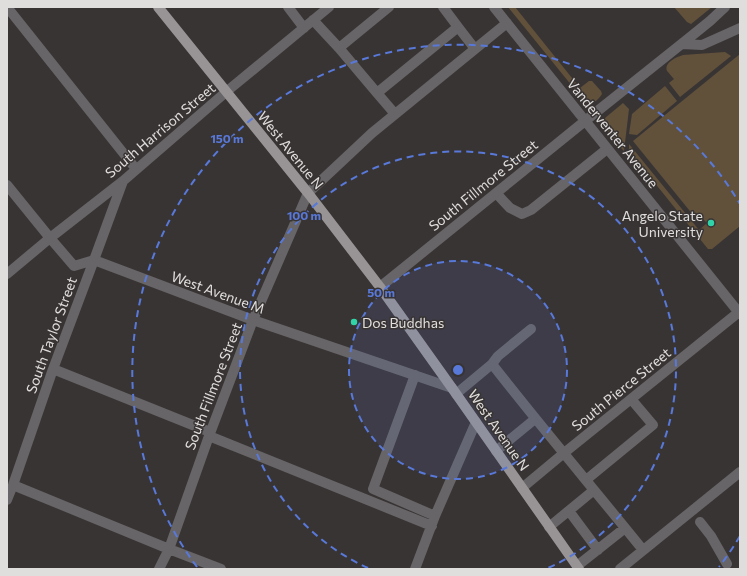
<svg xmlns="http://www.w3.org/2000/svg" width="747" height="576" font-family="Commissioner,sans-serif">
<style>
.green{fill:#61513a}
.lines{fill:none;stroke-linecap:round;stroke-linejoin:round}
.minor{stroke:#676567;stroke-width:10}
.major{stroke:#989496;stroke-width:10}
.ring{fill:none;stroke:#5879da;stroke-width:2;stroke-dasharray:7 5}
.poi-dot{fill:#31d4a9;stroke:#393434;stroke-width:1.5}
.labels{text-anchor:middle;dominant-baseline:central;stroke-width:3;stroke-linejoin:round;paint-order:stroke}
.street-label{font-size:14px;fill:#e0dddd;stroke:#393434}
.poi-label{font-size:14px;fill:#e0dddd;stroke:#393434;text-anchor:end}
.centre{fill:#5879da;stroke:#393434;stroke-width:2}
.ring-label{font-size:12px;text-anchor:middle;font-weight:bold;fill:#5879da;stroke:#393434;stroke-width:3;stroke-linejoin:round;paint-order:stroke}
</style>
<rect width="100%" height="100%" fill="#393434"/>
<!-- green -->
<path class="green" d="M508 7H515L580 88 589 81H592L601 91 602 94C598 100 592 106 585 102Z
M674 7H712L691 24 687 22Z
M725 52 731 56 680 97 669 83 674 79C672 77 669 73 667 71 664 62 677 57 683 55Z
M740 54V226L712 249H708L629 151V144L699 230 707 223 702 218 698 221 633 141Z
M665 86 677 101 637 135 629 134 632 114Z
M623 103 629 109 624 151C617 143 602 129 605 118Z"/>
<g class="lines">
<!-- minor -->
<path class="minor" d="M7 7 136 169
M288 7 304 28
M494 7 740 314
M313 20 339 48 377 93 458 27 443 7
M458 27 475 49
M682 44 702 45 740 28
M339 48 389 7
M377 93 395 114
M7 185 50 238 74 266 94 260 253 320 452 388
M496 193 510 208 522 214 531 210 607 149
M7 274 50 238 123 181 226 92 329 7
M380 287 585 121 689 38 710 21 725 7
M492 364 498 356 531 329
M53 369 210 432
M415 375 373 489 435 516
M456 394 492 364C541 427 593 488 643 550
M209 436 432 526
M496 451 535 419
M586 480 653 425 631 399
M13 485 169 549 221 569
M522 488 564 453 739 312
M7 500 13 485 53 369 94 260 123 181
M569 511 598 550
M700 522 711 536 727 564
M549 527 594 490
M577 566 625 528
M159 569 169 549 209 436 253 320 308 193 372 133 507 23
M415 569 435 516 476 422
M620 569 740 472"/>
<!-- major -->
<path class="major" d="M158 7 308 193 380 287 452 388 579 569"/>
</g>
<!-- distance rings -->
<circle cx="458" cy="370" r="109" fill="#5879da" fill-opacity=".12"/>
<g class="ring">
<circle cx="458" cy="370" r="109"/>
<path d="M368 568A218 218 0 1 1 548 568"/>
<path d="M740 536A327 327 0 0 1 719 567M197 567A327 327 0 1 1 740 204"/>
</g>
<!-- markers -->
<g class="poi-dot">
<circle cx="711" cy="223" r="4"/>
<circle cx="354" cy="322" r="4"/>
</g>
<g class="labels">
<!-- street labels -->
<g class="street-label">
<text transform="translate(160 130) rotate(-40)">South Harrison Street</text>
<text transform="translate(613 133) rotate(51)">Vanderventer Avenue</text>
<text transform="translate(291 150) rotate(51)">West Avenue N</text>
<text transform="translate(483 185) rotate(-39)">South Fillmore Street</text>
<text transform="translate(218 292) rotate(20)">West Avenue M</text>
<text transform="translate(51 335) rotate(-70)">South Taylor Street</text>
<text transform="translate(213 386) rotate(-69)">South Fillmore Street</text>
<text transform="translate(621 389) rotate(-39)">South Pierce Street</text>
<text transform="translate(499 430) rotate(55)">West Avenue N</text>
</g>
<!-- poi labels -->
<g class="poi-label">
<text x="703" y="215">Angelo State<tspan x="703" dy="16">University</tspan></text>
<text x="362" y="322" text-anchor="start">Dos Buddhas</text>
</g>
</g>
<circle cx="458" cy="370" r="6" class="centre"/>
<g class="ring-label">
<text x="227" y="143">150 m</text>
<text x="304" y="220">100 m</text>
<text x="381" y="297">50 m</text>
</g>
<!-- border -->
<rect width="747" height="576" fill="none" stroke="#e0dddd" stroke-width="16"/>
</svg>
